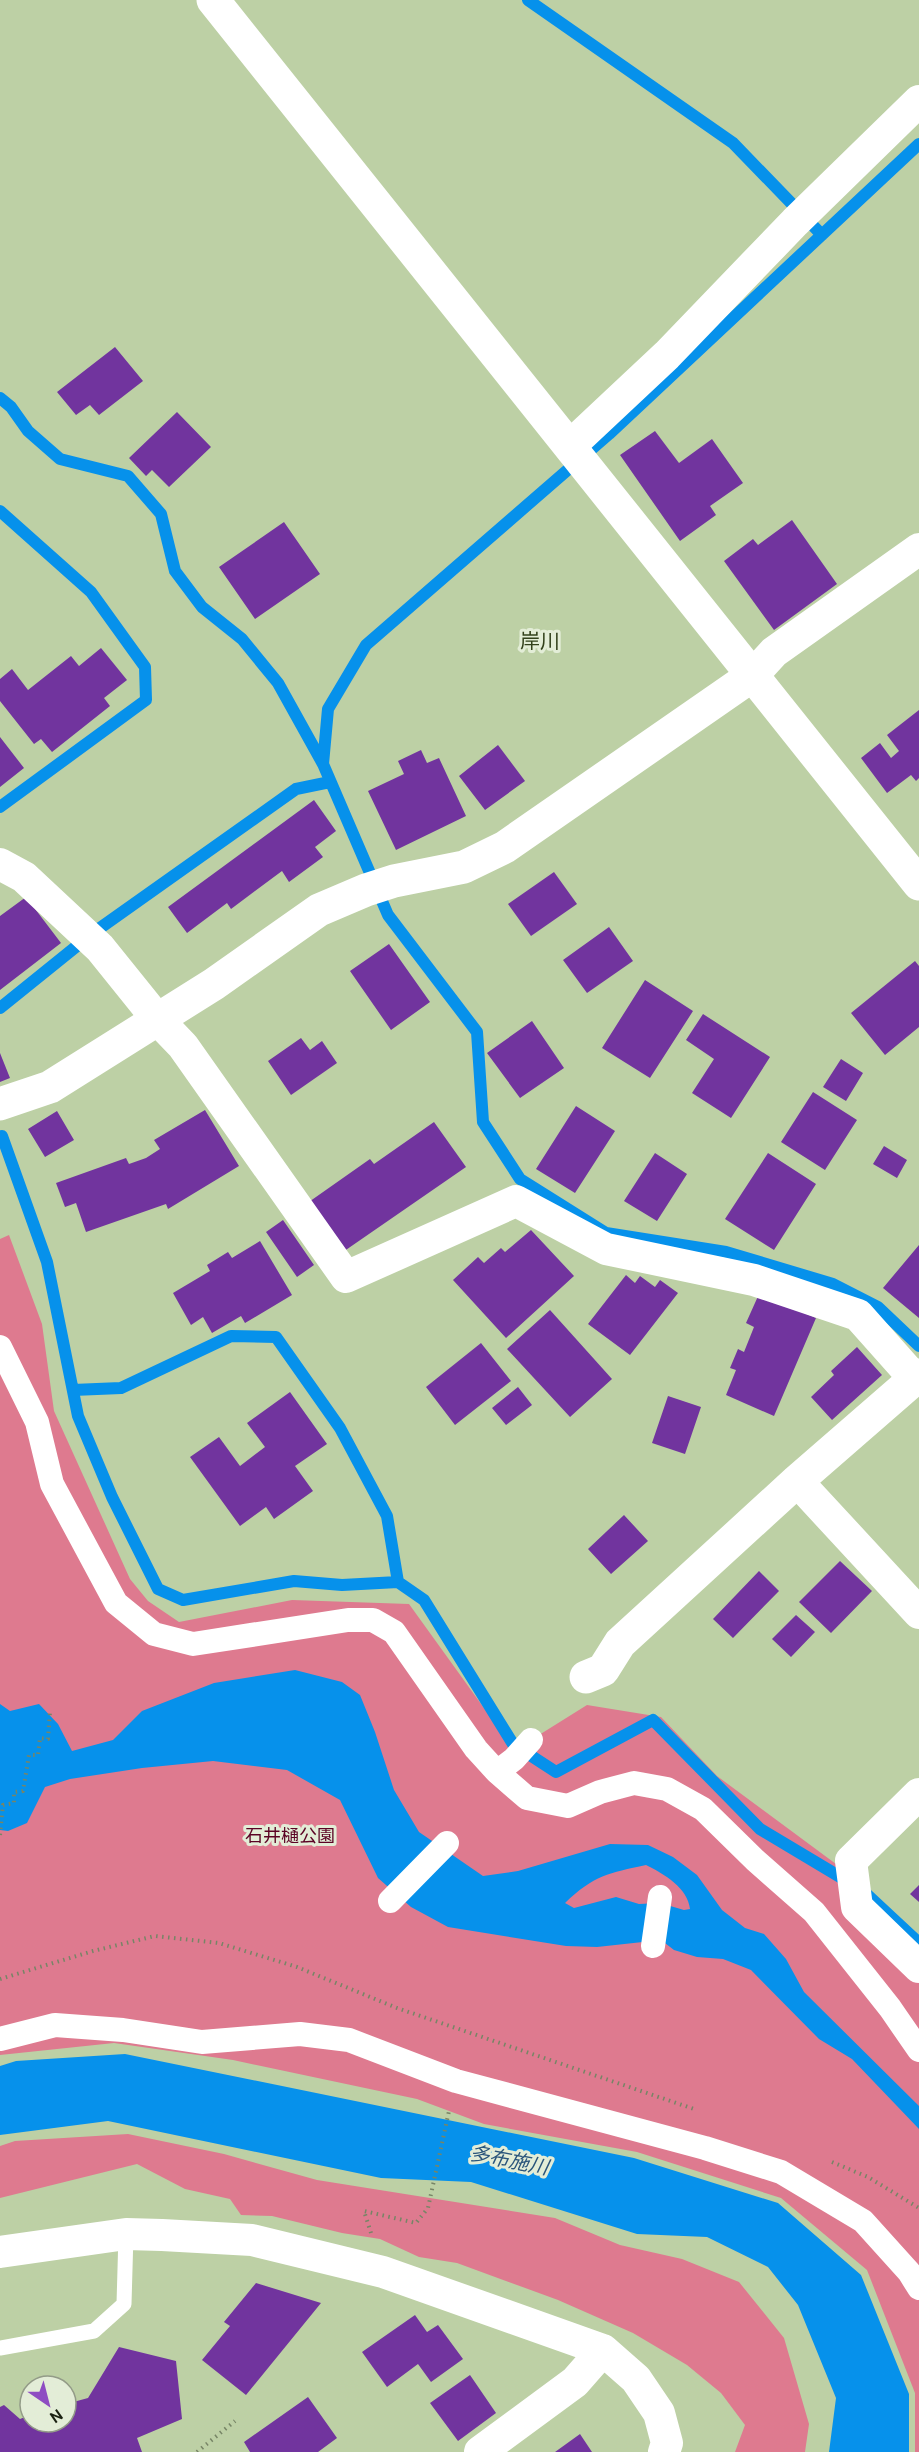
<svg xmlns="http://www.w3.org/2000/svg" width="919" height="2452" font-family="Cabin,'Noto Sans JP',sans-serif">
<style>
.green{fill:#de7a8f}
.water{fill:#0691eb;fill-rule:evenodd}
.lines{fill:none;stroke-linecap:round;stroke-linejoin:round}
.stream{stroke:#0691eb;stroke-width:12}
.building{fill:#71349e}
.path{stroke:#778566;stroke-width:4;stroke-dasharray:1.5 4.5;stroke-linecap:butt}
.service{stroke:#fff;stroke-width:15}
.pedestrian{stroke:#fff;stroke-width:24}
.minor{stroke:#fff;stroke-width:32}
.tertiary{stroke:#fff;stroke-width:33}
.labels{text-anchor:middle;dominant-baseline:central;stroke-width:6;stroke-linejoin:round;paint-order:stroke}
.park-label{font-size:18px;fill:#5b0324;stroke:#e3edd7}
.neighbourhood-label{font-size:20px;fill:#32411b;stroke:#e3edd7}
.water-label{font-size:20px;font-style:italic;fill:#2a557b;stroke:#e3edd7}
</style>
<rect width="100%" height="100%" fill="#bdd0a5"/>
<!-- green -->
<path class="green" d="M9 1235 42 1324 54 1411 130 1579 148 1601 179 1622 292 1600 409 1604 507 1740H531L587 1705 661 1717 717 1776 836 1864 919 1979V2452H915V2393L867 2270 781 2198 637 2152 484 2124 417 2099 233 2060 114 2043 0 2055V1239Z
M128 2134 224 2154 317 2180 555 2218 620 2245 682 2259 739 2282 784 2338 809 2424 805 2452H735L745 2425 721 2393 687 2365 633 2333 558 2300 457 2263 419 2257 380 2239 342 2233 272 2216 241 2215 230 2199 185 2189 137 2164 0 2198V2146L15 2141Z"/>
<!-- water -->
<path class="water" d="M295 1670 342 1682 360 1695 375 1732 394 1790 419 1832 483 1876 518 1871 610 1844 648 1845 673 1857 697 1875 722 1910 745 1928 764 1934 786 1959 804 1992 919 2106V2129L852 2059 819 2039 751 1970 723 1959 697 1957 674 1950 661 1940 597 1947 566 1946 448 1927 411 1907 378 1878 340 1800 287 1770 213 1761 142 1768 70 1779 45 1787 27 1823 8 1831 0 1830V1704L10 1711 39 1704 58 1724 72 1751 113 1740 142 1711 214 1683ZM646 1865C664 1874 688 1888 690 1909L684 1910 660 1903 639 1904 616 1897 574 1908 565 1903C594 1875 609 1873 646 1865Z
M125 2054 634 2158 778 2203 861 2275 909 2394V2452H829L836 2398 798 2305 768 2267 707 2237 637 2234 471 2182 381 2178 108 2121 0 2135V2066L16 2061Z"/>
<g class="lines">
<!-- stream -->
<path class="stream" d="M528 0 733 143 822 235
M0 398 11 407 28 431 60 459 128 476 161 514 175 571 202 607 242 639 278 683 323 764 388 915 477 1032 483 1122 520 1179 606 1233 726 1252 833 1284 878 1307 919 1346
M0 511 91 592 145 667 146 700 0 807
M323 764 328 709 366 645 609 434 919 144
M0 1008 93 933 296 789 330 782
M2 1136 47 1262 78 1416 112 1497 158 1589 183 1600 294 1581 342 1585 398 1582 424 1600 513 1744 556 1772 653 1720 760 1829 862 1890 919 1943
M73 1390 121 1388 231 1336 276 1337 340 1428 387 1516 398 1582"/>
</g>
<!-- building -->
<path class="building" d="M115 347 143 381 99 415 90 405 76 415 57 392Z
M177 412 211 447 169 487 152 470 146 476 129 458Z
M655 431 679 463 712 439 743 483 710 506 716 515 680 541 620 455Z
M792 520 837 584 774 630 724 561 753 539 758 545Z
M284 522 320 574 255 619 219 567Z
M101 648 127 680 104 698 110 706 52 752 41 739 34 744 0 701V679L12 669 28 690 71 656 79 666Z
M919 710V778L916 781 911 775 887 793 861 758 880 743 891 758 899 751 887 735Z
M0 737 24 768 0 787Z
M498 745 525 781 485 810 459 776Z
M421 750 427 763 439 758 466 816 396 850 368 791 404 774 398 761Z
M314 800 336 831 315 847 323 857 289 882 282 871 231 909 227 903 187 933 168 907Z
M554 872 577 904 531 936 508 904Z
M26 897 61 943 0 990V916Z
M609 927 633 961 587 993 563 960Z
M389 944 430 1002 391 1030 350 971Z
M915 961 919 966V1027L885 1055 851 1013Z
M645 980 693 1011 650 1078 602 1048Z
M703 1014 770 1057 731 1118 692 1093 714 1059 686 1040Z
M532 1021 564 1068 520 1098 487 1053Z
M301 1038 310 1050 322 1041 337 1063 291 1095 268 1061Z
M0 1053 10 1078 0 1082Z
M841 1059 863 1073 846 1101 823 1087Z
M813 1092 857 1120 825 1170 781 1142Z
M576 1106 615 1131 575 1193 536 1169Z
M205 1110 239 1166 168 1209 166 1204 86 1232 76 1203 65 1207 56 1183 126 1158 129 1164 146 1158 160 1149 154 1140Z
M57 1111 74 1140 45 1157 28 1129Z
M434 1122 466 1167 340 1254 306 1204 370 1159 374 1164Z
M884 1146 907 1160 897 1178 873 1164Z
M655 1153 687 1174 657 1221 624 1201Z
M768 1153 816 1184 774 1250 725 1219Z
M283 1220 314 1265 297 1277 266 1232Z
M531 1230 574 1276 506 1338 453 1280 478 1257 484 1263 501 1248 505 1252Z
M260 1241 292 1295 245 1323 241 1316 212 1333 203 1317 191 1325 173 1293 210 1271 207 1265 228 1252 232 1258Z
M919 1245V1318L883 1288Z
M626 1275 635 1283 640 1276 655 1287 660 1280 678 1293 630 1355 588 1324Z
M759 1294 816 1318 774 1416 726 1395 736 1370 730 1368 738 1349 744 1352 754 1327 746 1323Z
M550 1310 612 1379 570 1417 507 1349Z
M481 1343 511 1381 455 1425 426 1387Z
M857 1347 882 1375 832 1420 811 1397 834 1375 831 1371Z
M518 1387 532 1405 506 1425 492 1408Z
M290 1392 327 1444 295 1466 313 1491 274 1519 266 1507 240 1526 190 1457 219 1437 240 1466 265 1447 247 1423Z
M668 1396 701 1407 685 1454 652 1443Z
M624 1515 648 1541 611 1574 588 1549Z
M840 1561 872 1591 831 1633 799 1602Z
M759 1571 779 1591 733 1638 713 1619Z
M796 1615 815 1632 791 1657 772 1639Z
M919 1885V1902L910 1894Z
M256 2283 321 2303 246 2395 202 2360 230 2326 224 2322Z
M415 2315 427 2332 438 2325 463 2359 431 2382 418 2364 387 2387 362 2352Z
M119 2347 176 2361 182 2419 137 2438 142 2452H0V2407L4 2405 20 2419 30 2415V2422H66V2404L88 2398Z
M470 2375 496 2413 458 2441 430 2403Z
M308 2397 337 2438 318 2452H250L244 2442Z
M580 2434 592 2452H555Z"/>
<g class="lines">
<!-- path -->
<path class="path" d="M0 1835 3 1805 14 1803V1792L23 1791 29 1755H38L40 1738 48 1739 50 1712
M0 1979 93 1951 155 1936 219 1943 297 1967 397 2008 694 2109
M832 2162 868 2177 919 2208
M371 2233 364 2211 416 2223 428 2208 449 2111
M197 2452 235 2421"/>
<!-- service -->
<path class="service" d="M0 2348 94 2331 124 2304 126 2234"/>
<!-- pedestrian -->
<path class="pedestrian" d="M0 1347 37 1422 52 1484 116 1603 154 1634 193 1644 348 1620H373L394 1632 476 1749 497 1772 527 1798 568 1806 600 1792 634 1783 667 1789 703 1809 755 1860 814 1912 890 2008 919 2050
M497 1772 514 1759 531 1740
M390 1901 447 1843
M653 1946 660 1897
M0 2039 55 2025 123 2030 202 2042 300 2034 349 2040 456 2081 705 2148 781 2172 863 2221 909 2272 919 2288"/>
<!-- minor -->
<path class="minor" d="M570 446 667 355 795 222 919 101
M753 675 774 652 919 549
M0 864 24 877 100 948 158 1020 183 1046 346 1277 516 1201 606 1249 754 1280 858 1315 915 1379
M797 1481 919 1613
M919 1794 851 1861 857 1907 919 1967
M0 2252 126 2234 162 2235 252 2240 383 2272 603 2350 636 2379 659 2413 667 2443 664 2452
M480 2452 575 2382 603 2350"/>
<!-- tertiary -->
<path class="tertiary" d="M213 0 919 884
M0 1104 50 1087 214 984 319 910 366 890 394 881 464 867 505 847 753 675
M586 1677 603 1670 620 1643 797 1481 919 1375"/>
</g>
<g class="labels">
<!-- park labels -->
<g class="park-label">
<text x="290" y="1836">石井樋公園</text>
</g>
<!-- neighbourhood labels -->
<g class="neighbourhood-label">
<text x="540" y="641">岸川</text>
</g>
<!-- water labels -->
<g class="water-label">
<text transform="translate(509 2160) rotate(11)">多布施川</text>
</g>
</g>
<!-- north arrow -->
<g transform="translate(48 2404) rotate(145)"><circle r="28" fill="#e3edd7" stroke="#939b88" stroke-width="1.5"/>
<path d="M0-4.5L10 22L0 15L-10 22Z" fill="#8e4dc2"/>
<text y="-9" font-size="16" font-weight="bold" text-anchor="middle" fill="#1a2111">N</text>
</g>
</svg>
